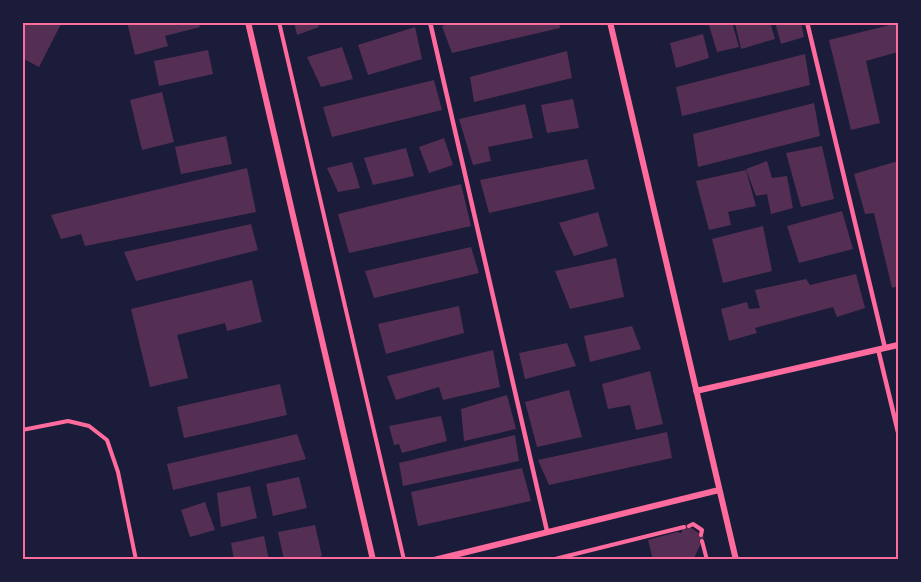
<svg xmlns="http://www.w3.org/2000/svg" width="921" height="582" font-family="Karla,sans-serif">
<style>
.building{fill:#542f53}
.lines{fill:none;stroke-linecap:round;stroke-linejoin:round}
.path{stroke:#ff6b9d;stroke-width:4}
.service{stroke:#ff6b9d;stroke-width:4.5}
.minor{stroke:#ff6b9d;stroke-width:6}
.neatline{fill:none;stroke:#ff6b9d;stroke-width:2}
</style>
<rect width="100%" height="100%" fill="#1b1b3a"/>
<!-- building -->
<path class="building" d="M22 22H62L39 67 22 58Z
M127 22H198L200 27 165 36 168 46 135 55Z
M294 22H317L319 27 297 35Z
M457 22H559L560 28 452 53 442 26Z
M716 22H732L739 47 717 52 709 25Z
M770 22 775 39 741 49 735 23Z
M775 22H801L804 37 781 44Z
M898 23V52L866 61 880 123 851 130 829 40Z
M415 27 422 59 368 75 358 45Z
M703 34 709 58 676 68 670 43Z
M342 47 353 79 321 87 307 57Z
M208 50 213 74 159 86 154 61Z
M567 51 572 78 474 102 470 77Z
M805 54 810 85 682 116 676 87Z
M434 80 442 110 332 137 323 107Z
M162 92 174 142 142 150 130 100Z
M573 99 579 128 547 133 541 105Z
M814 103 820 136 698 167 693 134Z
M525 104 533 138 488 147 491 161 473 165 459 119Z
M226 136 232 164 181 174 175 147Z
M444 138 453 165 429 173 419 147Z
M822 146 834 199 801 207 786 153Z
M406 148 414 176 373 185 364 158Z
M587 159 595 189 489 213 480 180Z
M767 161 772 178 787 176 793 208 771 214 767 194 756 196 746 169Z
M898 161V286L892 288 874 213 865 214 854 174Z
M352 162 360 188 338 192 327 168Z
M247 168 256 212 85 246 81 234 61 239 51 215Z
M746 170 756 206 728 212 731 225 709 230 696 181Z
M461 184 471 226 349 253 338 214Z
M842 211 853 249 799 263 787 226Z
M598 212 608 246 574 256 559 223Z
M251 224 258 250 136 281 124 252Z
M763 226 772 271 723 283 712 239Z
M471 247 479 273 374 298 365 271Z
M616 258 624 297 570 309 555 271Z
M856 274 865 308 837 317 833 307 755 328 757 333 729 341 721 309 747 302 749 309 760 308 755 290 806 279 810 285Z
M252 280 262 322 227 331 225 323 177 335 188 378 150 387 131 309Z
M459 306 464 333 386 354 378 324Z
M632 326 641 349 590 362 584 336Z
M567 343 576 366 525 379 519 353Z
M493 350 500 387 443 400 439 387 396 400 387 376Z
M650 371 663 424 636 430 630 405 608 409 602 384Z
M280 384 287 415 184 438 177 407Z
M569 390 582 437 537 447 525 402Z
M507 395 516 429 464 441 461 409Z
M441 416 447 441 402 453 399 444 394 445 389 426Z
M667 432 672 458 549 485 538 460Z
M297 434 306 459 173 490 167 464Z
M515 435 519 461 403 486 399 463Z
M522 468 531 501 418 526 411 492Z
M299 477 307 508 273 516 266 484Z
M250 486 257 518 221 527 217 493Z
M205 502 215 530 190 537 181 510Z
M686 524 704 537 693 560H653L648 540 677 532 681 533Z
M315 525 322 556 309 560H284L278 532Z
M264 536 269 560H234L231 543Z"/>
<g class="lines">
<!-- path -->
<path class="path" d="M279 22 404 560
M22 430 68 421 89 426 107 440 118 472 136 560
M689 526 693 524 702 530 701 535
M702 541 707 560
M551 560 684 527"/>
<!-- service -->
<path class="service" d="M430 22 547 531
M807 22 885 348
M878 349 898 432"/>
<!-- minor -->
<path class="minor" d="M248 22 373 560
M610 22 736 560
M696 391 898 345
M434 560 719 490"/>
</g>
<!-- border -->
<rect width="921" height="582" fill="none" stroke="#1b1b3a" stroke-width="48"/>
<rect x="24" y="24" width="873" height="534" class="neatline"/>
</svg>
